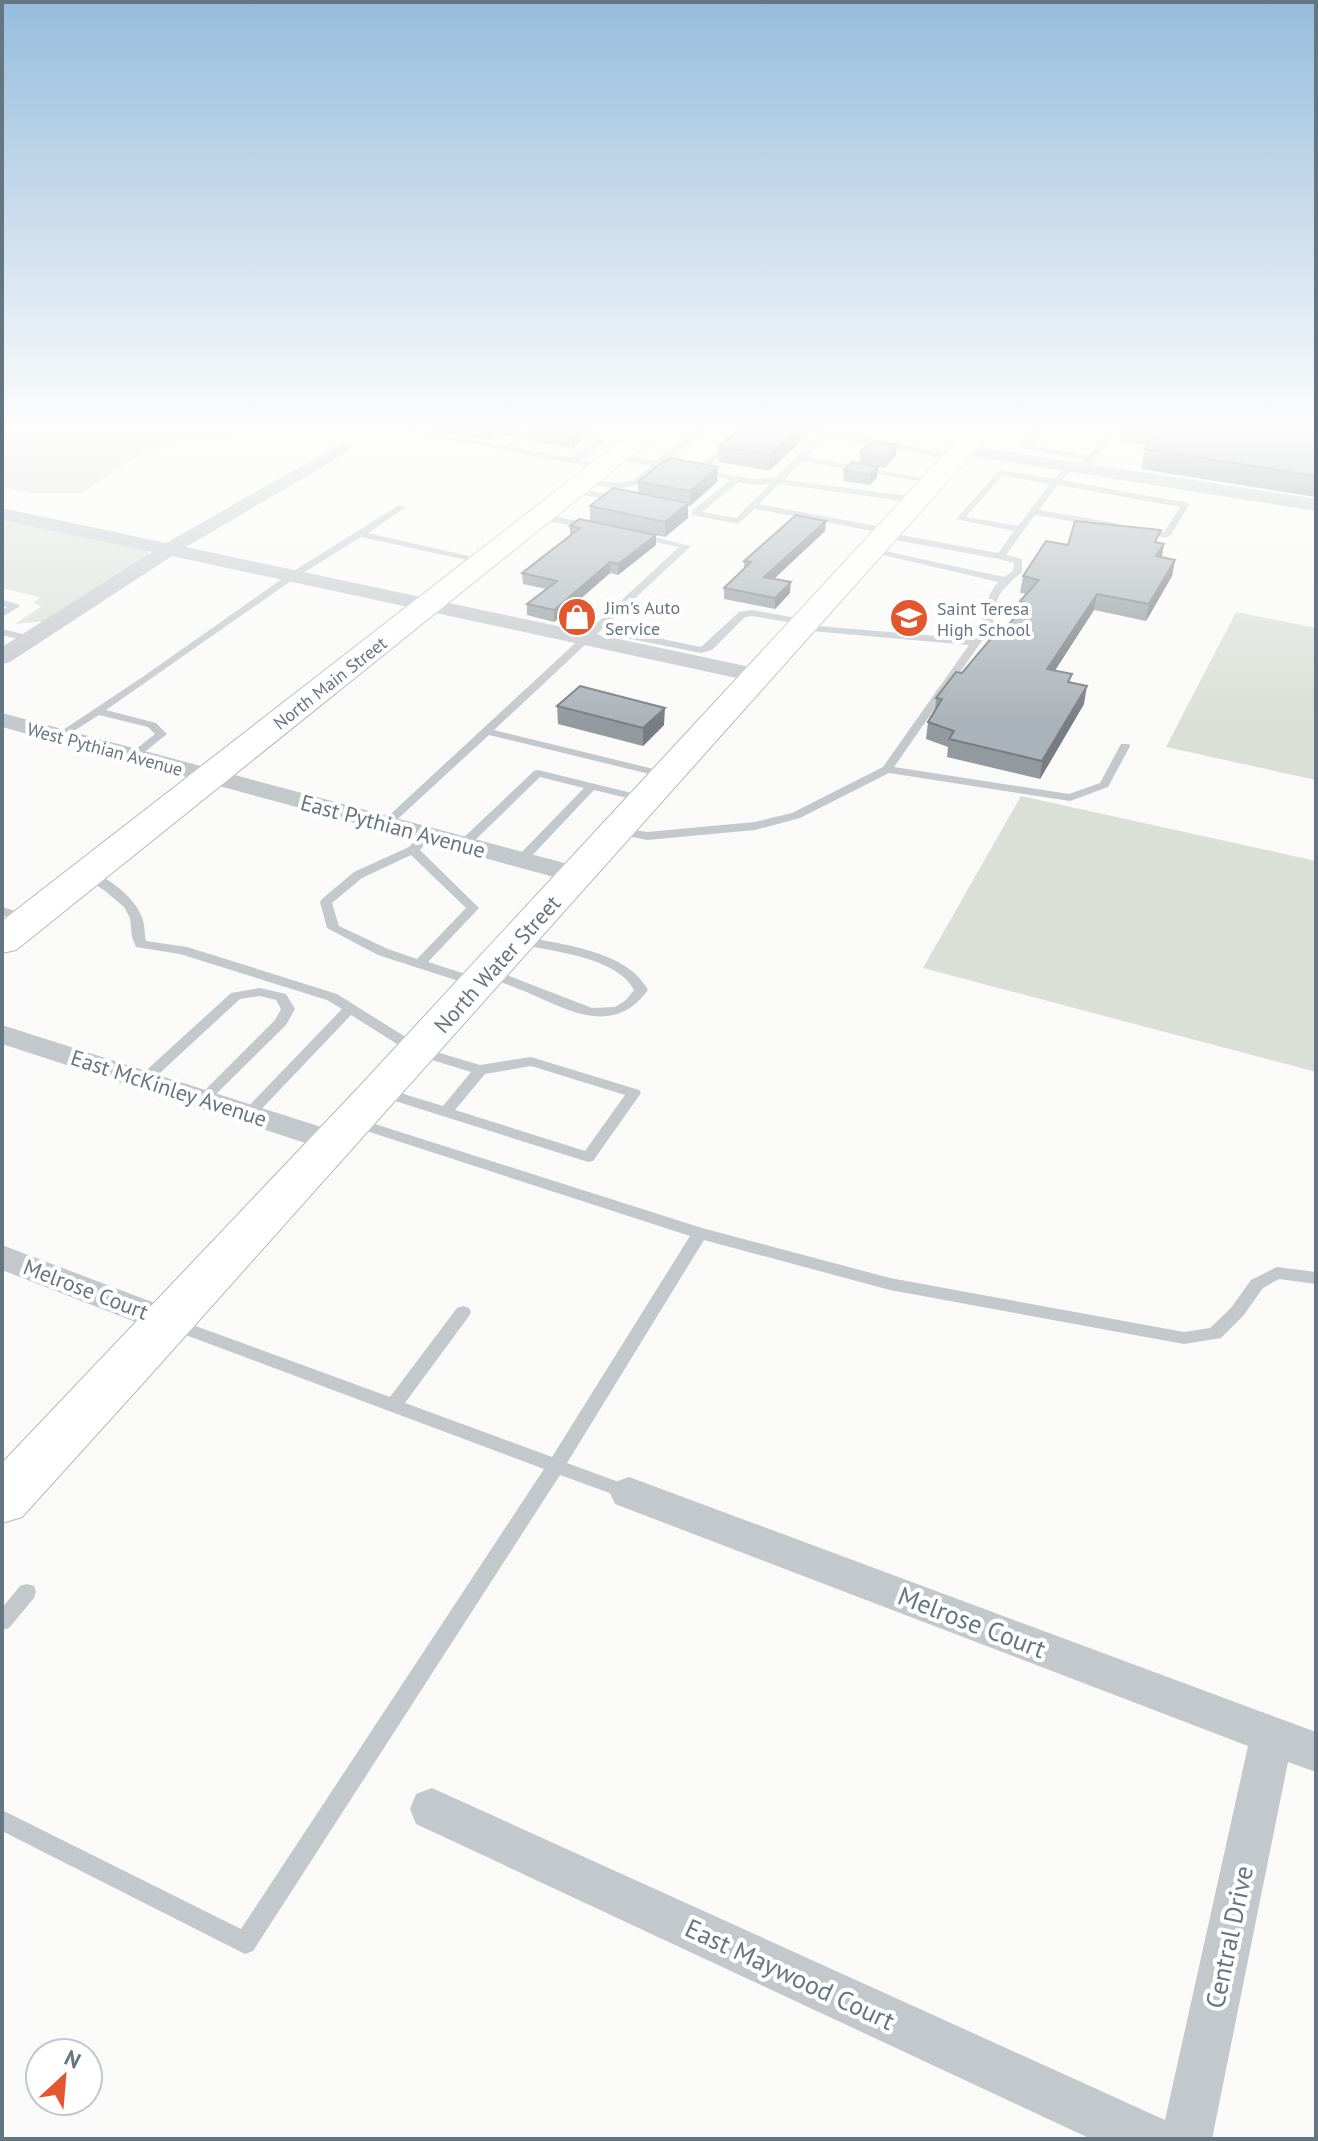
<svg xmlns="http://www.w3.org/2000/svg" width="1318" height="2141" font-family="'PT Sans',sans-serif">
<style>
.green{fill:#dadfd7}
.lines{fill:none;stroke-linecap:round;stroke-linejoin:round}
.primary-casing{stroke:#b5babe;stroke-width:2}
.service{fill:#c3c8cc;fill-rule:evenodd}
.minor{fill:#c3c8cc;fill-rule:evenodd}
.primary{fill:#fff;fill-rule:evenodd}
.wall{fill:#929a9f}
.shaded-wall{fill:#777d82}
.building{fill:#aab3b9;stroke:#777d82;stroke-width:2}
.labels{text-anchor:middle;dominant-baseline:central;stroke-width:8;stroke-linejoin:round;paint-order:stroke}
.far-poi-label{font-size:18px;fill:#657683;stroke:#fff;text-anchor:start}
.far-street-label{font-size:18px;fill:#657683;stroke:#fff}
.street-label{font-size:22px;fill:#657683;stroke:#fff}
.near-street-label{font-size:26px;fill:#657683;stroke:#fff}
</style>
<rect width="100%" height="100%" fill="#fafaf8"/>
<!-- green -->
<path class="green" d="M7 424H254L230 435 174 440 138 455 82 493H30L2 487V427Z
M2 519 146 550 149 554 46 621 15 624 42 606 33 603 40 597 2 588Z
M1236 612 1316 628V780L1166 747Z
M1021 796 1316 861V1072L923 968Z"/>
<g class="lines">
<defs>
<path id="primary" d="M642 424H671L16 950 2 953V921Z
M972 424H999L145 1381 22 1517 2 1523V1463L358 1088Z"/>
</defs>
<!-- primary casing -->
<use href="#primary" class="primary-casing"/>
<!-- service -->
<path class="service" d="M370 424H386L504 446 535 424H544L512 447 572 458 593 442 560 434V430H563L602 439V443L581 460 610 467 606 470Z
M615 424H624L620 426Z
M703 424H712L665 463 681 466V470L660 467 635 486 615 489 583 482C596 477 614 486 629 481 637 479 645 471 651 466L616 459V455L656 461Z
M752 424H761L704 470 753 479 775 478 819 434 775 424H791L826 430 959 456V460H956L827 436 806 457 939 481 935 484 802 461 784 480 918 497 922 500 918 503 779 484 759 504 892 529 893 531 890 533 998 553 1014 531 956 519 1000 470 1054 479 1069 464 1073 467 1062 480 1188 503 1189 505 1171 535 1166 538 1140 531 1144 528 1164 532 1180 507 1058 485 1039 510 1116 523 1120 526 1116 529 1035 515 1006 555 1022 559V572C1001 590 994 596 993 625L894 767 1069 794 1100 783 1121 744H1129L1130 746 1108 787 1070 801 889 773 800 818 755 830 647 840 612 833V829L616 827 647 832 755 822 792 813 883 767 969 645 800 630 795 627 800 624 752 616 745 617 712 650 701 653 616 636 607 645H599V641L610 631H624L701 647 739 612 752 610 807 620 809 622 806 625 973 639C987 619 982 601 998 582L866 551 871 548 1004 577 1013 571 1014 563 999 559 884 538 879 535 883 533 755 509 738 524 692 515V511L730 480 693 471ZM1002 476 1050 484 1018 526 966 517ZM739 482 753 485 770 484 736 518 702 512Z
M941 424H959L985 430 981 432Z
M1038 424H1046L1030 445 1088 456 1114 424H1122L1096 457V461L1086 467 1082 464 1085 460 1022 448 1021 446Z
M576 488 612 495 618 491 622 494 614 501 573 493 572 491Z
M399 505 406 507 368 533 490 561 485 564 361 537 295 578 106 710 156 723 167 734 137 758 133 759 127 756 155 734 148 727 99 715 63 738H55L54 736 141 678 289 574Z
M542 514 589 523 593 526 589 529 539 519V515Z
M637 533 691 546 494 730 670 773V777L666 778 489 735 390 826H382V822L679 547 634 538V534Z
M2 600 18 604 20 606 2 617V610L7 607 2 606Z
M2 629 35 637 36 639 31 642 2 635Z
M538 770 648 797 650 799 644 802 594 790 525 863H517L515 860 517 857 584 788 540 777 468 847H460V841L534 771Z
M427 831 433 835 420 850 479 908 428 962 484 980 486 983 484 986H474L378 955 327 928 320 902 322 899 354 872 409 847 423 832ZM411 855 466 908 417 959 388 949 339 926 332 903 362 878Z
M87 870C108 877 132 895 141 915 145 923 144 932 146 941L187 947 337 994 423 1048 480 1065 531 1057 639 1090 641 1093 593 1161 588 1162 376 1095 374 1092 381 1087 443 1106 471 1072 413 1054 351 1015 254 1117H244L242 1114 244 1111 342 1009 327 1000 180 954 136 947 132 937 130 918 124 907 104 890 83 877 81 874 83 871ZM531 1066 625 1095 585 1151 455 1110 485 1074Z
M2 907 32 916 34 919 28 923 2 915Z
M519 936C559 944 627 950 648 990 615 1035 573 1013 531 994 516 987 500 982 484 976L482 973 484 970H494L592 1008 615 1007 626 1000 634 990C617 956 548 951 514 943L513 940 514 937Z
M260 988 286 994 295 1009 286 1025 208 1102H198L196 1099 275 1020 281 1009 276 1000 260 996 240 999 149 1083H139L137 1080 139 1077 231 993Z
M353 1117 702 1228 890 1278 1184 1332 1210 1328 1231 1308 1251 1280 1277 1267 1316 1272V1284L1279 1279 1263 1288 1243 1316 1221 1338 1184 1344 890 1290 704 1240 567 1463 635 1488 638 1493 635 1498 629 1500 560 1475 253 1951 245 1954 2 1831V1810L241 1929 544 1469 167 1328 165 1324 167 1320 173 1318 179 1320 390 1397 457 1308 463 1306 469 1308 471 1312 469 1316 405 1403 552 1457 690 1236 348 1125 346 1122 348 1119Z
M27 1584 34 1586 36 1592 34 1598 9 1628 2 1630V1608L20 1586Z"/>
<!-- minor -->
<path class="minor" d="M342 443 348 444 351 448 348 452 186 547 755 668 766 675 755 682 172 556 10 662 2 664V647L152 552 2 520V508L166 543Z
M964 445 1316 499V511L958 454 955 450 958 446Z
M2 713 587 869 591 875 587 881H569L2 727Z
M2 1025 346 1135 351 1142 346 1149 335 1153 324 1149 2 1044Z
M2 1245 181 1313 187 1322 181 1331 169 1335 2 1270Z
M629 1477 1316 1732V1772L1288 1762 1212 2139H1091L416 1824 410 1809 416 1794 432 1788 1165 2120 1248 1746 615 1504 610 1493 615 1482Z"/>
<!-- primary -->
<use href="#primary" class="primary"/>
</g>
<!-- wall -->
<path class="wall" d="M397 424H528L511 437 496 435 489 440Z
M536 424 581 441 572 448 528 440 527 430Z
M556 424H602L592 432Z
M1122 424H1316V497L1141 469 1145 449 1147 445 1120 441Z
M808 435 769 471 718 462 719 446Z
M860 453 896 455 885 468 878 467 877 477 870 485 843 481 844 470 859 464Z
M638 482H717L690 506H688V518L665 537 656 535V545L618 575 610 573 554 622 527 615V604L546 589 523 584 522 573 570 535V526L590 521V506L638 493Z
M825 531 774 579 790 593 775 609 724 599V588L744 569V561Z
M1159 543 1164 544 1162 557 1175 560 1172 576 1146 621 1094 610 1055 670 1071 682 1084 704 1040 779 947 757 948 747 926 739 928 722 935 711 936 698 999 637 1019 612 1020 601 1027 594 1020 593 1023 576Z
M557 706 664 725 643 746 558 724Z"/>
<!-- shaded-wall -->
<path class="shaded-wall" d="M488 424H496V435L489 440Z
M510 424H528L511 437Z
M592 424H602L592 432Z
M805 424H809L808 435 769 471V455Z
M580 431 581 441 572 448V437Z
M897 445 896 455 885 468 886 458Z
M718 467 717 482 690 506V491Z
M878 467 877 477 870 485V475Z
M688 503V518L665 537V522Z
M826 521 825 531 764 588V577Z
M656 535V545L618 575V564Z
M1164 544 1161 560 1156 556Z
M1175 560 1172 576 1146 621 1149 604Z
M610 562V573L554 622V610Z
M791 582 790 593 775 609V598Z
M1097 594 1094 610 1045 686 1047 669Z
M1087 686 1084 704 1040 779 1042 761Z
M665 708 664 725 643 746V728Z"/>
<!-- building -->
<path class="building" d="M536 424H541L580 431 572 437 527 430Z
M747 424H805L769 455 719 446Z
M1140 424H1316V476L1145 449 1158 426Z
M872 441 897 445 886 458 860 453Z
M672 458 718 467 690 491 638 482 662 462Z
M852 462 878 467 870 475 844 470Z
M613 488 688 503 665 522 590 506Z
M796 515 826 521 764 577 791 582 775 598 724 588 751 562 744 561Z
M579 519 656 535 618 564 610 562 554 610 527 604 557 581 522 573 580 528 570 526Z
M1075 521 1161 530 1155 542 1164 544 1156 556 1175 560 1149 604 1097 594 1047 669 1072 674 1068 682 1087 686 1042 761 949 739 954 731 928 722 942 699 936 698 956 672 962 673 993 636 999 637 1026 603 1020 601 1039 580 1023 576 1046 541 1068 545Z
M580 686 665 708 643 728 557 706Z"/>
<!-- sky -->
<linearGradient id="sky" x2="0" y2="1"><stop stop-color="#96bcdc"/><stop offset="0.59" stop-color="#fdfdfc"/><stop offset="1" stop-color="#fdfdfc" stop-opacity="0"/></linearGradient>
<rect width="1318" height="724" fill="url(#sky)"/>
<!-- icons -->
<defs>
<symbol id="shop-disc" viewBox="-11 -11 22 22"><circle r="9.5" fill="#e4572e" stroke="#fff"/><path d="M-5-2.5h2.3a2.7 3.5 0 0 1 5.4 0H5L5.5 6h-11ZM-1.5-2.5h3a1.5 2.3 0 0 0-3 0Z" fill="#fff"/></symbol>
<symbol id="school-disc" viewBox="-11 -11 22 22"><circle r="9.5" fill="#e4572e" stroke="#fff"/><path d="M0-5L7-2L0 1L-7-2ZM-4 1L0 2.5L4 1V4Q0 6-4 4Z" fill="#fff"/></symbol>
</defs>
<g fill-rule="evenodd">
<use href="#shop-disc" x="555" y="595" width="44" height="44"/>
<use href="#school-disc" x="887" y="596" width="44" height="44"/>
</g>
<g class="labels">
<!-- far-poi labels -->
<g class="far-poi-label">
<text x="605" y="607">Jim's Auto<tspan x="605" dy="21">Service</tspan></text>
<text x="937" y="608">Saint Teresa<tspan x="937" dy="21">High School</tspan></text>
</g>
<!-- far-street labels -->
<g class="far-street-label">
<text transform="translate(330 683) rotate(-38)">North Main Street</text>
<text transform="translate(105 749) rotate(15)">West Pythian Avenue</text>
</g>
<!-- street labels -->
<g class="street-label">
<text transform="translate(393 826) rotate(15)">East Pythian Avenue</text>
<text transform="translate(497 964) rotate(-48)">North Water Street</text>
<text transform="translate(169 1088) rotate(18)">East McKinley Avenue</text>
<text transform="translate(86 1289) rotate(21)">Melrose Court</text>
</g>
<!-- near-street labels -->
<g class="near-street-label">
<text transform="translate(972 1622) rotate(21)">Melrose Court</text>
<text transform="translate(1229 1937) rotate(-78)">Central Drive</text>
<text transform="translate(790 1974) rotate(25)">East Maywood Court</text>
</g>
</g>
<!-- border -->
<rect width="1318" height="2141" fill="none" stroke="#657683" stroke-width="8"/>
<!-- north arrow -->
<g transform="translate(64 2077) rotate(26)"><circle r="38" fill="#ffffff" stroke="#c1c8cd" stroke-width="2"/>
<path d="M0-6L14 30L0 20L-14 30Z" fill="#e4572e"/>
<text y="-12" font-size="22" font-weight="bold" text-anchor="middle" fill="#657683">N</text>
</g>
</svg>
